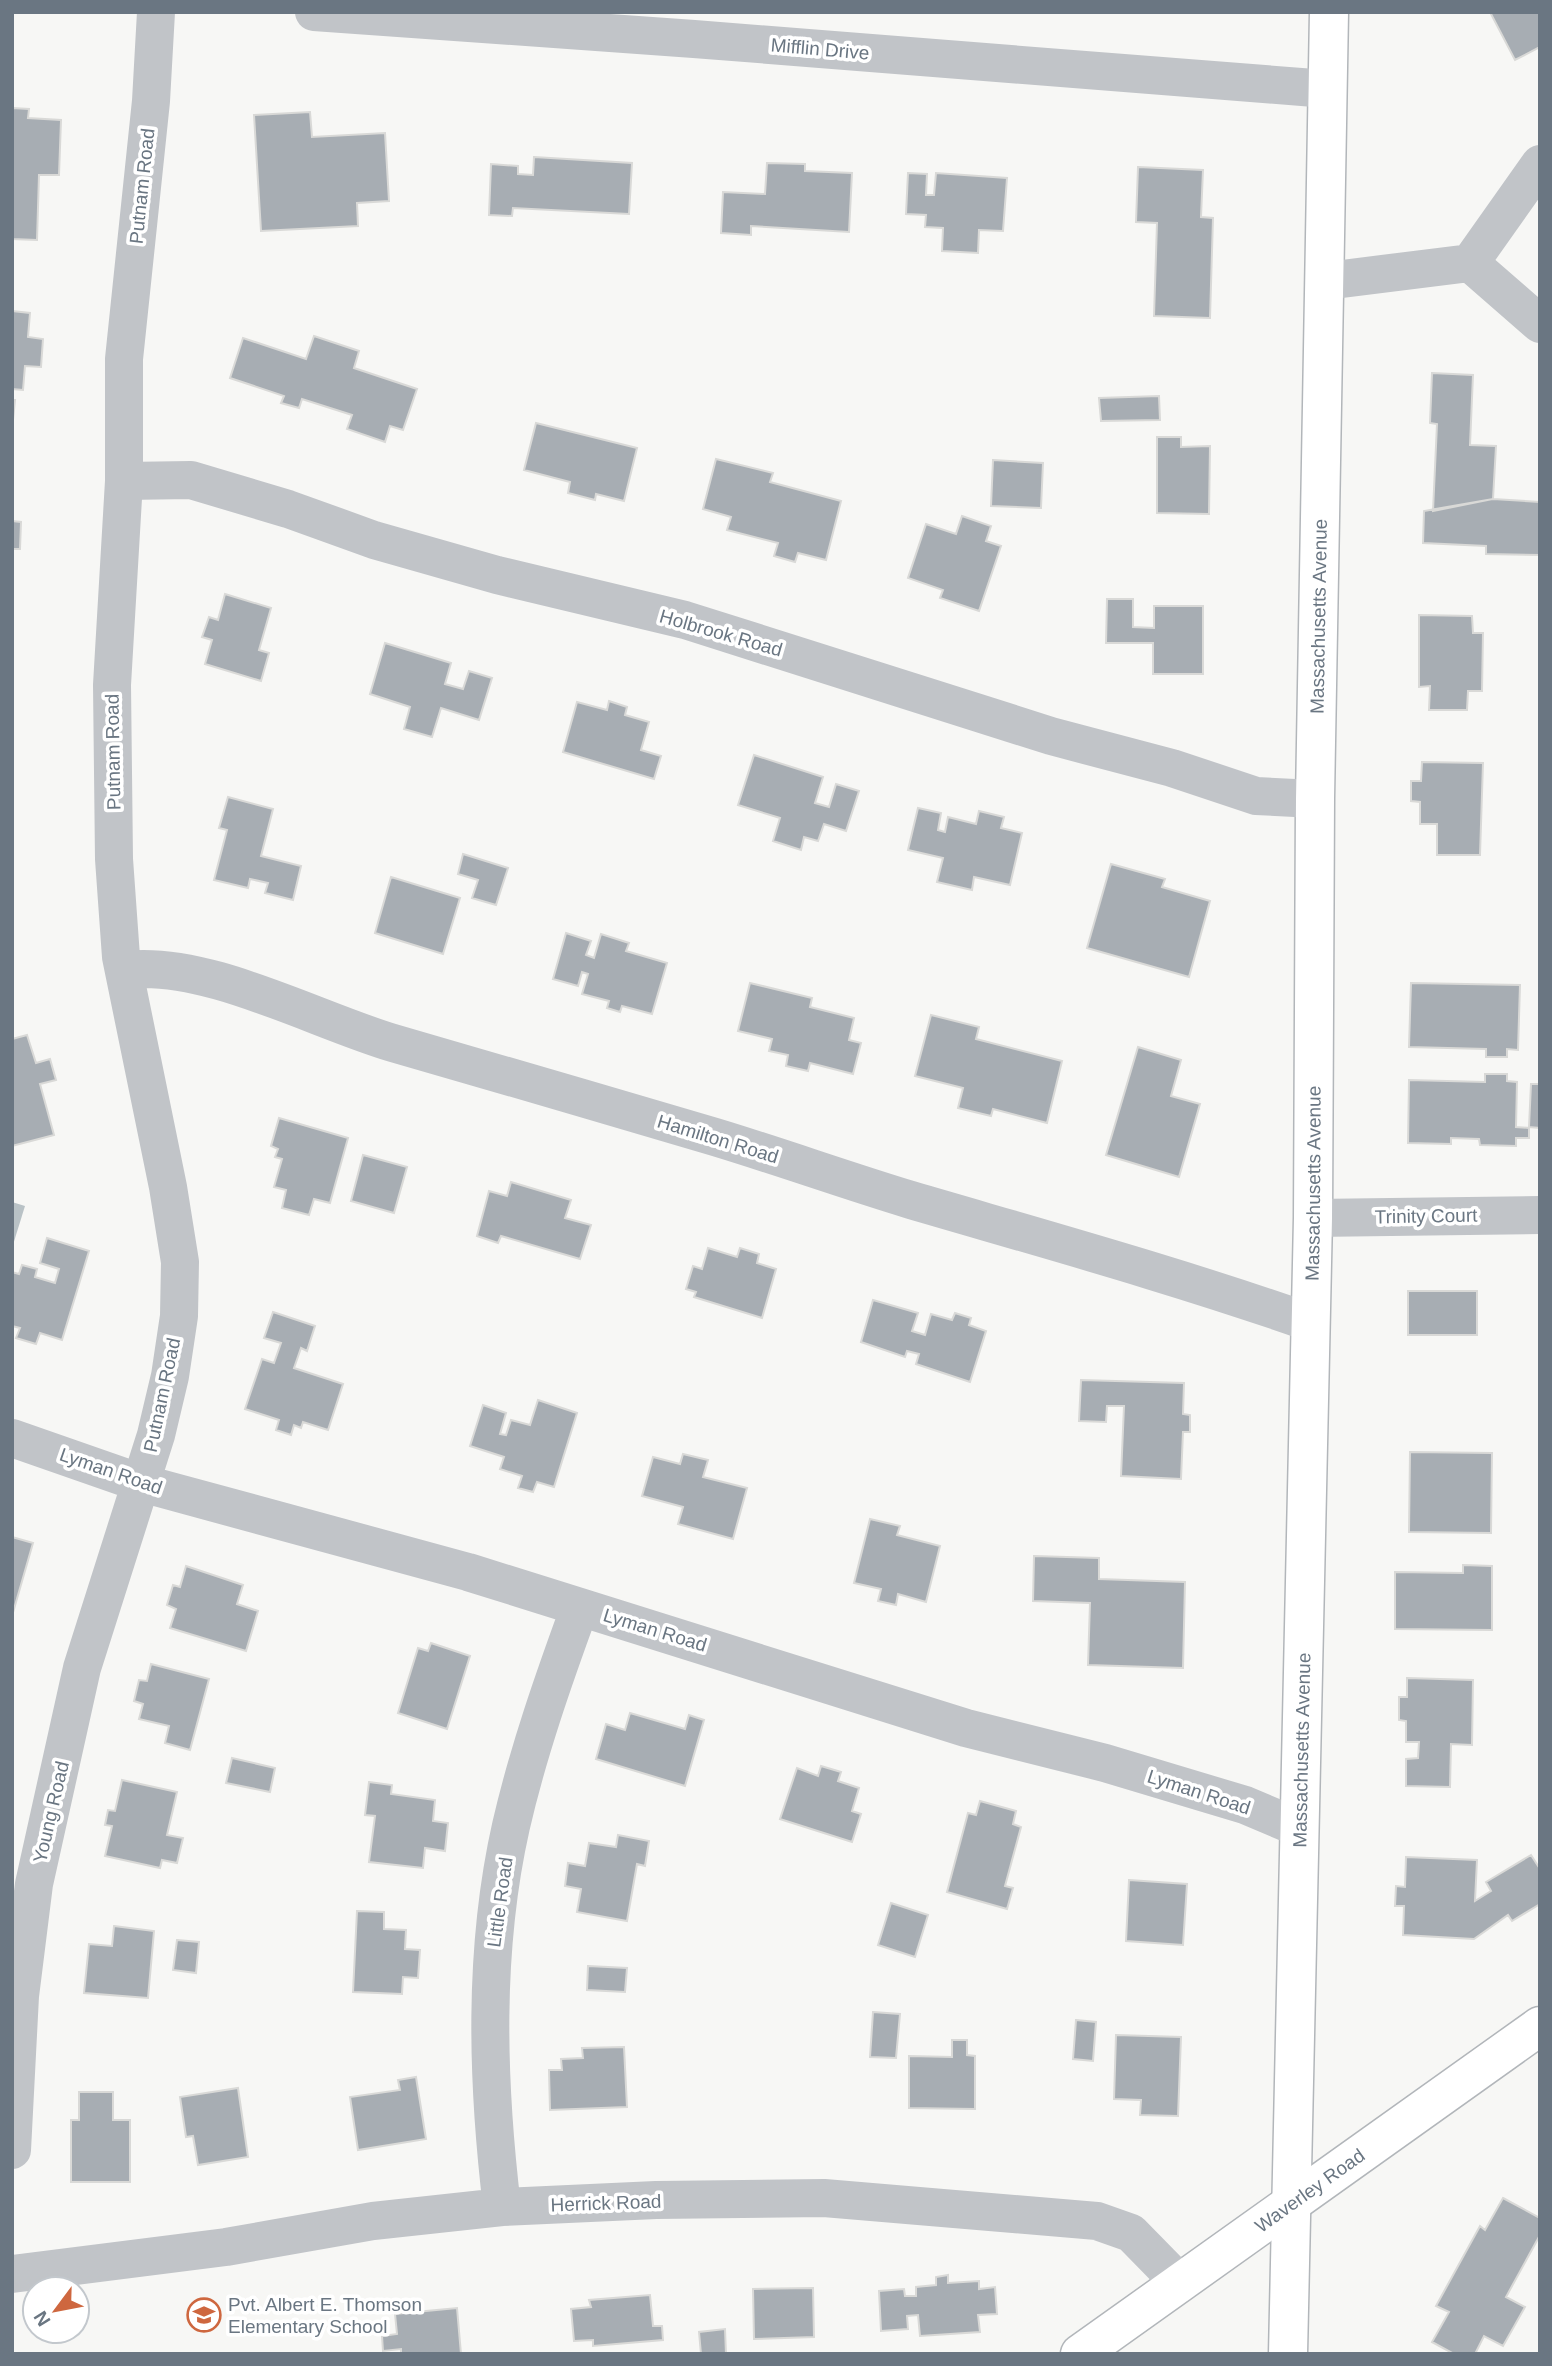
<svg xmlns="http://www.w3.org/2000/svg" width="1552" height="2366" font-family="Helvetica,sans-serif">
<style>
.water{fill:#b9c2c6}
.building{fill:#a7adb3;stroke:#d9d9d7;stroke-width:2}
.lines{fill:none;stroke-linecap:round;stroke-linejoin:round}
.secondary-casing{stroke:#b2b6ba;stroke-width:41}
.street{stroke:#c1c4c8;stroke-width:38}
.secondary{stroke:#fff;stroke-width:38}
.labels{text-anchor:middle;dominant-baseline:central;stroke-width:7;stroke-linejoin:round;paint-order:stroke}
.street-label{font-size:19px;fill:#6a7682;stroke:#fff}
.poi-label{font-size:19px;fill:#6a7682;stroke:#fff;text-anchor:start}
</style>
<rect width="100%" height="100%" fill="#f7f7f5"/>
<!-- water -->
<path class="water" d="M12 1202 25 1206 12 1248Z"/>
<!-- building -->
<path class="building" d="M1490 12H1540V47L1515 60Z
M12 108 29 109 28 118 61 120 59 175H39L37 240 12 239Z
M310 112 312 137 385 133 389 201 357 203 358 226 261 231 254 115Z
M534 157 632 163 629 214 513 208 512 216 489 215 491 164 518 166V174L533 175Z
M767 163 805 164V171L852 173 849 232 751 226V235L721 233 723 192 765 194Z
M1138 167 1203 170 1201 217 1213 218 1210 318 1154 316 1157 223 1136 222Z
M908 173 927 174 926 195H934L936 173 1007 178 1003 231 979 230 978 253 942 251 943 228 925 227 926 215 906 214Z
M12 311 30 313 28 337 43 339 41 367 25 366 23 390 12 389Z
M314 336 359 351 354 368 417 389 403 430 390 426 385 442 347 429 352 415 302 399 299 408 281 403 284 396 230 378 243 338 306 359Z
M1432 373 1473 375 1470 445 1496 446 1493 499 1433 511 1437 424 1430 423Z
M1159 396 1160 420 1101 421 1099 398Z
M12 400H15L12 430Z
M536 423 637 448 624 501 596 494 595 500 568 493 570 482 524 470Z
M1157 437H1181V447L1210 446 1209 514 1157 513Z
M716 459 773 473 770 482 841 501 826 560 798 553 795 562 774 556 778 543 727 530 731 517 703 509Z
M993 460 1043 463 1041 508 991 506Z
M1493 499 1540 502V555L1486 554V546L1423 543 1424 511Z
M962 516 991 526 986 541 1001 546 979 611 940 598 943 590 908 578 926 524 956 534Z
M12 521 21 522 20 549H12Z
M225 594 271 608 259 650 269 653 261 681 205 664 212 640 202 637 209 617 218 620Z
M1107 599H1133V627L1154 628V606H1203V674H1153V643H1106Z
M1419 615 1472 616 1473 633H1483L1482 691H1468L1467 710H1429L1430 686 1419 687Z
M385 643 451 663 445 684 463 689 469 671 492 678 479 720 441 708 432 737 404 729 410 707 370 694Z
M609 701 627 707 625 715 649 722 641 750 661 756 654 779 563 752 577 702 607 710Z
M754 755 823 777 815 803 829 807 836 784 859 791 846 831 824 824 818 841 804 837 801 850 773 841 780 818 738 805Z
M1422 762 1483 763 1480 855H1437V824H1420V802L1411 801V781H1421Z
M228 797 273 809 261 856 301 866 293 900 265 893 268 883 250 879 248 888 214 880 227 830 219 828Z
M918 808 941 813 938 830 945 832 948 817 976 824 979 811 1004 817 1001 828 1022 833 1010 885 974 877 972 890 937 882 943 858 908 850Z
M463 854 508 868 496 905 472 898 478 880 458 874Z
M1111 864 1165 879 1162 887 1210 901 1189 977 1087 948Z
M391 877 460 898 443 954 375 933Z
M566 933 591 941 586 955 594 958 601 934 629 943 626 951 667 963 652 1014 622 1006 620 1012 607 1008 609 1001 582 994 588 974 582 972 578 986 553 979Z
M750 983 812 998 810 1007 854 1018 849 1040 861 1043 853 1074 810 1063 808 1071 786 1066 788 1055 769 1051 772 1039 738 1031Z
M1411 983 1520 985 1518 1050 1507 1049V1057H1486V1049L1409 1047Z
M931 1015 979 1027 976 1039 1062 1061 1047 1123 993 1109 991 1116 958 1108 963 1088 915 1076Z
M27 1035 36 1063 50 1059 56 1080 40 1084 54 1135 12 1146V1039Z
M1138 1047 1181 1060 1171 1096 1200 1104 1179 1177 1106 1155Z
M1485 1074H1507V1081L1517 1082 1516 1127 1529 1128V1138H1516V1146L1480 1145 1479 1139 1451 1138V1144L1408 1143 1409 1080 1485 1082Z
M1531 1084H1540V1128L1529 1127Z
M279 1118 348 1138 330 1203 314 1199 309 1215 282 1208 286 1190 274 1187 282 1159 275 1157 278 1149 271 1146Z
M363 1155 407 1167 394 1213 351 1201Z
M511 1182 571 1200 565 1218 591 1225 580 1259 501 1236 498 1243 477 1236 489 1191 507 1196Z
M47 1238 89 1251 62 1340 40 1333 36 1344 16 1338 20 1328 12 1326V1272L19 1274 22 1265 37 1269 35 1277 55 1283 59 1269 40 1263Z
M708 1248 737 1257 740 1248 759 1254 757 1263 776 1269 762 1318 694 1297 696 1292 686 1289 693 1266 702 1269Z
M1408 1291H1477V1335H1408Z
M873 1300 918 1313 912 1331 925 1335 931 1314 952 1320 955 1313 971 1318 969 1325 986 1331 970 1382 916 1364 919 1354 907 1351 905 1357 861 1342Z
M273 1312 315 1326 307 1351 301 1348 294 1368 343 1384 328 1430 303 1422 301 1428 294 1425 291 1435 276 1430 279 1420 245 1409 262 1359 274 1363 281 1343 264 1338Z
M1081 1380 1184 1383 1183 1414 1190 1415V1432H1183L1181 1479 1121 1476 1124 1406H1107L1106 1422 1079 1421Z
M538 1400 577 1413 554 1487 537 1482 533 1492 518 1488 522 1476 500 1469 504 1457 470 1446 483 1405 506 1413 500 1434 506 1435 511 1420 530 1425Z
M1410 1452 1492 1453 1491 1533 1409 1532Z
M683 1454 708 1460 703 1477 747 1488 733 1539 678 1524 683 1507 642 1496 653 1457 680 1464Z
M870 1519 900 1526 897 1535 940 1546 926 1602 898 1594 896 1605 878 1601 881 1589 854 1583Z
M12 1537 33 1543 12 1616Z
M1034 1556 1099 1558V1579L1185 1582 1183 1668 1088 1665 1090 1603 1033 1601Z
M1463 1565 1492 1566V1630L1395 1629V1572L1463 1573Z
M186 1566 243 1585 237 1604 258 1611 246 1651 170 1628 176 1609 167 1605 173 1585 180 1587Z
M431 1643 470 1656 447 1729 398 1713 418 1648 428 1651Z
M151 1664 209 1679 190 1750 165 1743 169 1726 139 1719 143 1704 134 1701 139 1680 147 1681Z
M1407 1678 1473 1680 1472 1745 1451 1744 1450 1787 1406 1786V1759L1418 1758 1419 1742H1406V1721L1399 1720V1697H1407Z
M630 1713 685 1729 689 1715 704 1720 685 1786 596 1759 606 1724 625 1730Z
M232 1758 275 1768 270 1792 226 1783Z
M821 1766 841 1772 838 1781 859 1788 852 1811 861 1814 852 1842 780 1819 797 1768 818 1776Z
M122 1780 177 1792 167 1835 183 1838 177 1863 162 1860 160 1868 105 1856 112 1826 105 1825 108 1810 115 1811Z
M369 1782 392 1785 391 1794 435 1800 433 1821 448 1823 445 1851 425 1848 423 1868 369 1862 375 1816 365 1815Z
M980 1801 1016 1811 1013 1824 1021 1827 1005 1886 1013 1888 1007 1909 947 1892 968 1813 976 1815Z
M618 1835 649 1841 645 1866 637 1864 627 1921 577 1912 581 1889 565 1886 568 1863 585 1866 589 1843 616 1847Z
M1531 1855 1540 1869V1904L1512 1921 1508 1915 1474 1939 1403 1935 1404 1906H1395L1396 1886 1405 1887 1406 1857 1477 1860 1475 1901 1491 1891 1486 1882Z
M1129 1880 1187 1884 1183 1945 1126 1941Z
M891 1903 928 1915 915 1957 878 1945Z
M357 1911 384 1912V1929L406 1930 405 1949 420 1950 418 1978 403 1977 402 1994 353 1992Z
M114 1926 154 1931 148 1998 84 1993 89 1944 112 1946Z
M177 1940 199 1942 196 1973 173 1970Z
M588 1966 627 1968 625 1992 587 1990Z
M873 2012 900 2014 896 2058 870 2057Z
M1076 2020 1096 2022 1093 2061 1073 2059Z
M1116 2035 1181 2037 1178 2116 1140 2115 1141 2100 1114 2099Z
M952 2040H967V2055L975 2056V2109L909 2108V2056L952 2057Z
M624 2047 627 2107 550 2110 549 2070H562L561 2059 583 2058 582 2048Z
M416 2077 426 2139 358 2150 350 2097 400 2090 398 2080Z
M238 2088 248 2157 198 2165 193 2136 186 2137 180 2097Z
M79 2092H113V2120H130V2182H71V2120H79Z
M1503 2198 1540 2218V2235L1506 2297 1525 2307 1503 2346 1484 2336 1475 2354H1454L1432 2342 1449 2312 1436 2306 1480 2226 1485 2230Z
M948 2275V2283L979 2281V2289L995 2287 997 2314 978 2315 980 2332 920 2336 918 2315 907 2316 908 2329 881 2331 879 2291 904 2289 905 2296H916V2287L936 2285V2277Z
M813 2288 814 2337 754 2339 753 2289Z
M650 2295 653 2326H662L663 2340 593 2346V2340L574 2341 571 2309 591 2307 589 2300Z
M457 2308 461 2354H401V2349L383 2351 382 2336 397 2334 395 2314Z
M725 2329 726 2354H701L699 2332Z"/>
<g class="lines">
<defs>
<g id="secondary">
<path id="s1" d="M1080 2354 1540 2026"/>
<path id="s2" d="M1288 2354 1313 1218 1315 799 1329 12"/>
</g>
</defs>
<!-- secondary casing -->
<use href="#secondary" class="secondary-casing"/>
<!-- street -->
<path class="street" d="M314 12 694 39 1327 89
M1470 263 1540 164
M1470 263 1540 324
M1326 281 1470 263
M124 481 191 480 288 509 374 540 497 575 685 620 1051 736 1172 768 1256 796 1315 799
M125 970C206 960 313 1019 393 1043 500 1074 608 1105 715 1137 781 1157 845 1180 911 1200 1044 1239 1178 1276 1309 1322
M1313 1218 1540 1215
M12 1438 141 1483 468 1572 966 1728 1105 1763 1245 1805 1297 1827
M12 2150 20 1996 34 1884 82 1668 156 1435 170 1376 179 1316 180 1262 168 1187 121 957 114 859 112 685 124 481V359L151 101 156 12
M502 2207C487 2081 483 1950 511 1826 528 1752 554 1678 580 1607
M12 2274 226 2247 373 2221 502 2207 656 2200 824 2198 1097 2221 1131 2233 1180 2283"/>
<!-- secondary -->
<use href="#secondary" class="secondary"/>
</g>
<!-- icons -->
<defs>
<symbol id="school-ring" viewBox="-11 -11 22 22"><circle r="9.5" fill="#fff" stroke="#ce673f" stroke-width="1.5"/><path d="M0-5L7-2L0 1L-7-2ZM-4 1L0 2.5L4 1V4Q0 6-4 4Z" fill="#ce673f"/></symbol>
</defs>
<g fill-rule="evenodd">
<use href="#school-ring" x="185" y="2296" width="38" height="38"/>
</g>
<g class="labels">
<!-- street labels -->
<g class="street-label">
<text transform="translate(820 49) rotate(5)">Mifflin Drive</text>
<text transform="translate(142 186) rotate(-84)">Putnam Road</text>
<text stroke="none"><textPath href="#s2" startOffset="1738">Massachusetts Avenue</textPath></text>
<text transform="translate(721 633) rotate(16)">Holbrook Road</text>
<text transform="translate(113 752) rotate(-91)">Putnam Road</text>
<text transform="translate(718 1139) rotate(17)">Hamilton Road</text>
<text stroke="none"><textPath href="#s2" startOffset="1171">Massachusetts Avenue</textPath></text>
<text transform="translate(1426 1216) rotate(-1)">Trinity Court</text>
<text transform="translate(162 1395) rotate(-78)">Putnam Road</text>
<text transform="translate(111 1471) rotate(19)">Lyman Road</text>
<text transform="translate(655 1630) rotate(17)">Lyman Road</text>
<text stroke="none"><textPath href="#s2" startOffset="604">Massachusetts Avenue</textPath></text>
<text transform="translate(1199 1792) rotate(18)">Lyman Road</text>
<text transform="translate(51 1812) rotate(-77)">Young Road</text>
<text transform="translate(500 1902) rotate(-82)">Little Road</text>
<text stroke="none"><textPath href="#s1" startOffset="282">Waverley Road</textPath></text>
<text transform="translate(606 2203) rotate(-2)">Herrick Road</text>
</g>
<!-- poi labels -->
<g class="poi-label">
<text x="228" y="2304">Pvt. Albert E. Thomson<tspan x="228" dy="22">Elementary School</tspan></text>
</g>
</g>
<!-- border -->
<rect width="1552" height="2366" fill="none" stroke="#6a7682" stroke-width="28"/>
<!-- north arrow -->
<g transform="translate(56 2310) rotate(238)"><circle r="33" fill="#ffffff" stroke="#c3c8cd" stroke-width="2"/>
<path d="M0-5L12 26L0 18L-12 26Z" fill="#ce673f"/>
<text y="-10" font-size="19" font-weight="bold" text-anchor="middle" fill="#6a7682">N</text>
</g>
</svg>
